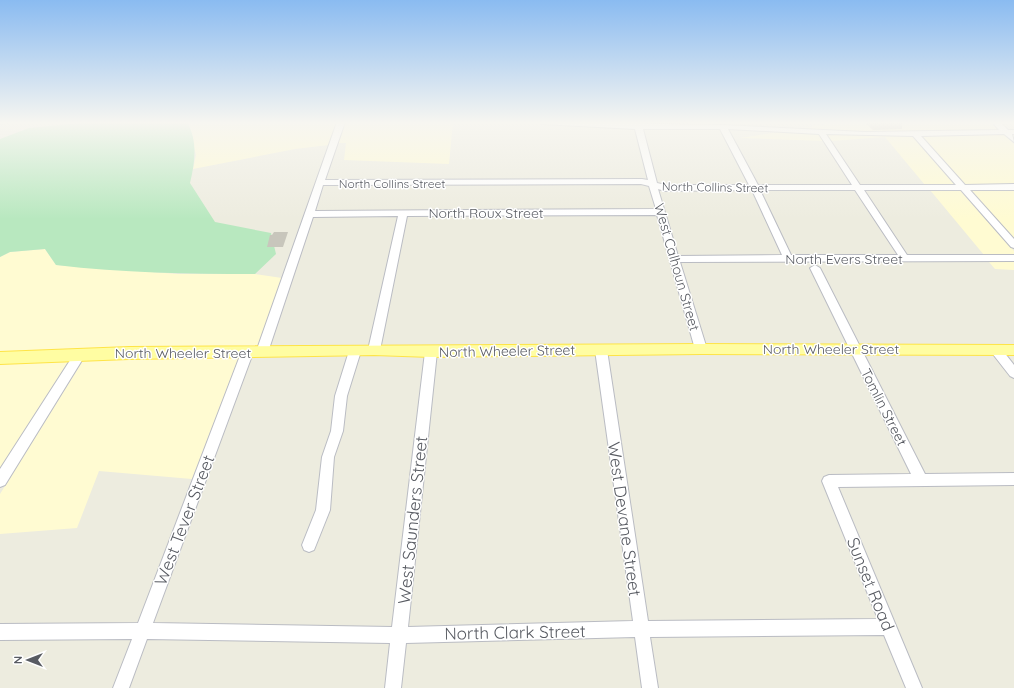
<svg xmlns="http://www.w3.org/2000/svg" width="1014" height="688" font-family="Quicksand,sans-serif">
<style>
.commercial{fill:#fffbd2}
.green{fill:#b8e8bf}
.building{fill:#c8c6bc}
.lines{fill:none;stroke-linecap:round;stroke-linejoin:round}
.minor-casing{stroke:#babcc3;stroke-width:2}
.major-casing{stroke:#fee447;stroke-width:2}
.minor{fill:#fff;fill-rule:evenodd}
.major{fill:#fffda2;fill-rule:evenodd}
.rail-casing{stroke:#b5b6b6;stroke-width:3.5}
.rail{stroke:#fff;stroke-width:2.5;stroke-dasharray:7;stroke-linecap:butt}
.labels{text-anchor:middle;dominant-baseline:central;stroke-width:3;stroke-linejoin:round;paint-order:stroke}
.far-street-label{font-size:12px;fill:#585b62;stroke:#fff}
.street-label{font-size:14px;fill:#585b62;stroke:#fff}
.near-street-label{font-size:17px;fill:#585b62;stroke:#fff}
</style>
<rect width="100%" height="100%" fill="#edecdf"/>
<!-- commercial -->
<path class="commercial" d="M187 122H337L329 145 295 149 193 169 196 155Z
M345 122H453L449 164 344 160 346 143H338Z
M838 122H991L999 130 864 132 803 128Z
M785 131 818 133 823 141 740 138Z
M827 134 913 136 956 185H925L885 137 831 141Z
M1003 134 1014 144V185H966L922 136Z
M930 190H960L1014 251V255H984Z
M970 190H1014V239Z
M45 249 56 265 178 274H255L282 278 258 348 0 353V257L10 252Z
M989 262H1014V270L995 269Z
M239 357 192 479 99 471 77 528 0 534V494L84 359Z
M70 359 0 469V362Z"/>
<!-- green -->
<path class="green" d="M90 122H187C198 141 195 162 190 183L215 222 271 233 276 254 255 274C188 274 122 273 56 265L45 249 10 252 0 257V139L29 128Z"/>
<!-- building -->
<path class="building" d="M864 122H902V129L873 130Z
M274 232H288L283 247H267L270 235H272Z"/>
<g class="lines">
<defs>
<path id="minor" d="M337 122H345L325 180 642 179 648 180 635 129 542 124 539 122 723 125 865 132 999 130 992 122H1000L1008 130H1014V134H1012L1014 142 1004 134 921 136 965 185 1014 184V190H970L1014 239V248L1011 247 961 190H864L907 255H1014V261L680 262 707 349 705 352H697L695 349 657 215 407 216 380 350 378 353H370L368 350 398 216 313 217 268 352 266 355H258L256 352ZM643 129H720L749 185H666L657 183ZM728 129 819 134 852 185H758ZM826 134 913 136 956 185H860ZM641 184 649 186 656 209 315 211 323 185ZM658 189 665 191 752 190 782 255 678 256ZM760 190H855L898 255H791Z
M815 265 820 268 925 474 1014 473V485L838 487 922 688H906L884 635 650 637 658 688H642L635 637 406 643 401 688H385L390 643 147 639 129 688H113L132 639 0 640V624L138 623 241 353 243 350H251L253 353 153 623 392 627 425 352 427 349H435L437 352 408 627 633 621 595 350 597 347H605L607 350 648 621 878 619 822 481 824 477 829 475 911 474 810 268Z
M996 346 1000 347 1014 365V378L1010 376 992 353 990 350 992 347Z
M355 347 359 348 361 351 347 396 343 431 334 457 330 510 314 550 309 552 304 550 302 545 316 510 322 457 331 431 335 396 349 351 351 348Z
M80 350 84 351 86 354 84 357 5 485 0 487V469L76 351Z"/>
<path id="major" d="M701 344 1014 345V355L701 354 431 357 374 355 129 359 0 364V352L129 347Z"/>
</defs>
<!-- minor casing -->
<use href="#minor" class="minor-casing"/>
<!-- major casing -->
<use href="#major" class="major-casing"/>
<!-- minor -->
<use href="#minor" class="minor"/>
<!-- major -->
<use href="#major" class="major"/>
<defs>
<path id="rail" d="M0 123 8 122"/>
</defs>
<!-- rail casing -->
<use href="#rail" class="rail-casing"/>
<!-- rail -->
<use href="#rail" class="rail"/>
</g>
<!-- sky -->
<linearGradient id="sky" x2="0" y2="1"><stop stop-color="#8abbf1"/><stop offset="0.56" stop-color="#f7f6f1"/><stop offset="1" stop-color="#f7f6f1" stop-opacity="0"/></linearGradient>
<rect width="1014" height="219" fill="url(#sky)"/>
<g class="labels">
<!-- far-street labels -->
<g class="far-street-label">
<text x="392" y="183">North Collins Street</text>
<text transform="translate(715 187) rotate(1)">North Collins Street</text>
</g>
<!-- street labels -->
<g class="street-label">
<text x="486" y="213">North Roux Street</text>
<text x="844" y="259">North Evers Street</text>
<text transform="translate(677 267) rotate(74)">West Calhoun Street</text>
<text x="831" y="349">North Wheeler Street</text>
<text transform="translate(507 351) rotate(-1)">North Wheeler Street</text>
<text x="183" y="353">North Wheeler Street</text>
<text transform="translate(884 407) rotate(63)">Tomlin Street</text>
</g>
<!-- near-street labels -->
<g class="near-street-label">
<text transform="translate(625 519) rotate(82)">West Devane Street</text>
<text transform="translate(184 520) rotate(-69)">West Tever Street</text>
<text transform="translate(412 520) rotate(-84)">West Saunders Street</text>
<text transform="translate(871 584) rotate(68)">Sunset Road</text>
<text transform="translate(515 632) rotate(-1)">North Clark Street</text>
</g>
</g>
<!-- north arrow -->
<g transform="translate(28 660) rotate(270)" stroke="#ffffff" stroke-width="3" paint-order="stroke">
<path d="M0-3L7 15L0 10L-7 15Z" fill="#585b62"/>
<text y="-6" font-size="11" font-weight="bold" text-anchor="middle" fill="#585b62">N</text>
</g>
</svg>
